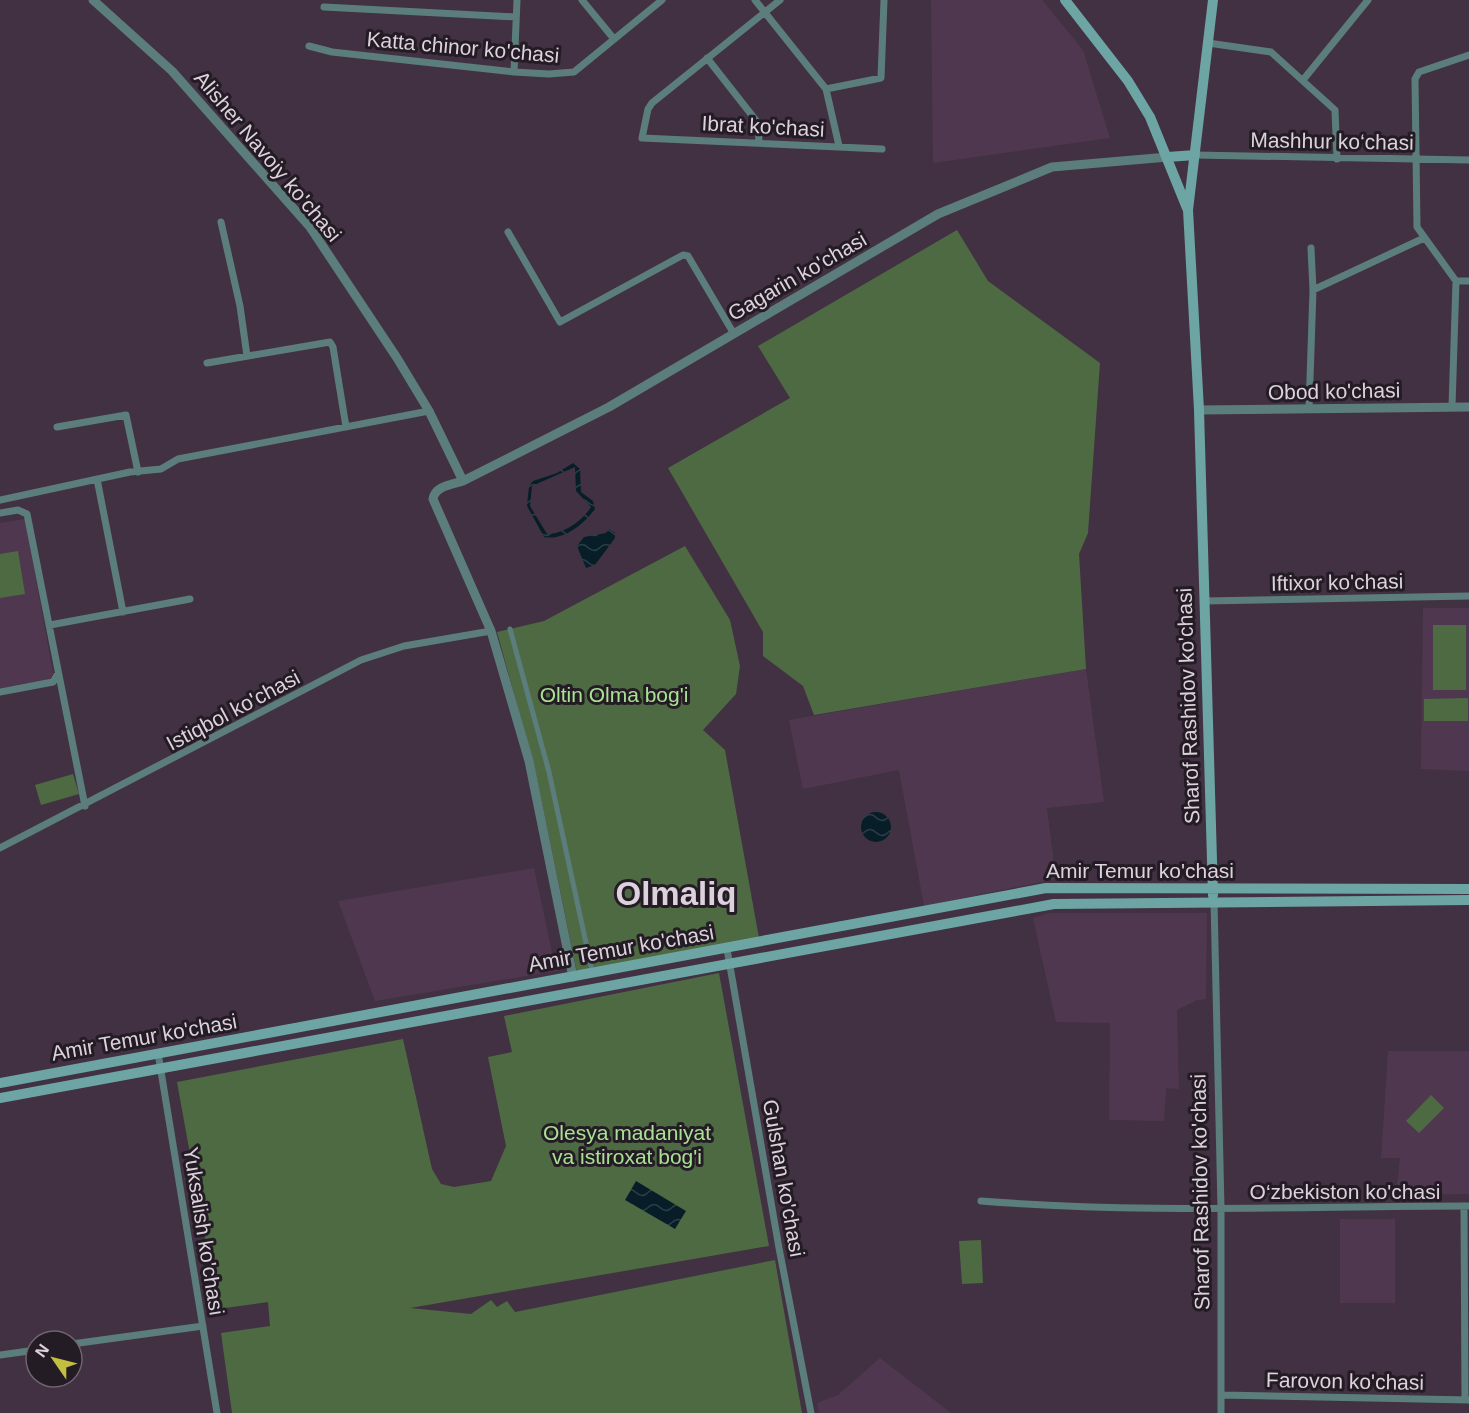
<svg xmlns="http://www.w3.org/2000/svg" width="1469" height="1413" font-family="Helvetica,sans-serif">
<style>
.built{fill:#4f384f}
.green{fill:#4e6a43}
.water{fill:url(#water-waves);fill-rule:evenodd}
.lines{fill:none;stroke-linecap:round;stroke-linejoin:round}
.pedestrian{stroke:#5b7e7d;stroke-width:5}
.minor{stroke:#5b7e7d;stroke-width:7}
.tertiary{stroke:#5b7e7d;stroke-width:9}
.secondary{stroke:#6ca5a4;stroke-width:10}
.labels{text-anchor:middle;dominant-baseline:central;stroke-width:6;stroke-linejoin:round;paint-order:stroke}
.street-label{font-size:21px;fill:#dcd1dc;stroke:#241c24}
.park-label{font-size:21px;fill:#a9e093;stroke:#241c24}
.town-label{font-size:33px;font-weight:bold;fill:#dcd1dc;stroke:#241c24}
</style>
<defs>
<pattern id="water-waves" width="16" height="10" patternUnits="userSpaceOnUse" patternTransform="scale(1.5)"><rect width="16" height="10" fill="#071e28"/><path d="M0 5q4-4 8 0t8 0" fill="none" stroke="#2b3e47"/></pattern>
</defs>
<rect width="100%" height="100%" fill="#423142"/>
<!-- built -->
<path class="built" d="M931 0H1042L1083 50 1110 138 933 163Z
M25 519 53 673 49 680 0 688V523Z
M1423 608H1469V771L1421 769Z
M1086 669 1104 802 1047 808 1056 879 924 906 899 770 803 789 789 720Z
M534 868 556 971 375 1001 338 901Z
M1049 913H1207L1206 999 1197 1000 1177 1010 1179 1089 1166 1088 1164 1121 1109 1120 1110 1023 1056 1022 1033 918Z
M1388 1051H1469V1194L1396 1195 1400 1158H1381Z
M1340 1219H1395V1303H1340Z
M880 1358 951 1413H819L817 1403 838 1395Z"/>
<!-- green -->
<path class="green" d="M957 230 988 281 1100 363 1088 533 1079 554 1086 669 814 715 803 686 763 656V632L668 468 790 398 758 346Z
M685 546 730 620 740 666 736 694 703 730 725 750 759 938 577 973 536 774 497 632 544 621Z
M18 551 25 594 0 598V554Z
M1433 625H1466V690H1433Z
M1468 698V721H1424V699Z
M73 774 79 794 41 805 35 785Z
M719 973 769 1246 410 1308 471 1314 491 1300 497 1307 507 1301 515 1312 775 1260 802 1413H232L221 1333 270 1326 268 1302 218 1309 177 1082 403 1039 432 1169 441 1184 454 1187 491 1181 506 1146 488 1057 512 1052 504 1016Z
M1431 1095 1444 1108 1419 1133 1406 1121Z
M981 1240 983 1283 962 1284 959 1241Z"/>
<!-- water -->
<path class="water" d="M573 463 580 469 581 492 593 501 595 509C584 524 564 541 544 537L527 506 529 486 533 481 557 473ZM575 467 576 491 591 507C582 521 564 534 547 534L530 506 532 486Z
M609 529 615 533V538L595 565 586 568 577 546 584 537 606 533Z
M861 827a15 15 0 1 1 30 0a15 15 0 1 1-30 0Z
M636 1181 686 1211 675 1229 625 1200Z"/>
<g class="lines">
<!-- pedestrian -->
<path class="pedestrian" d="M510 629 549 772 591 966"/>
<!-- minor -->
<path class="minor" d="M582 0 614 39
M755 0 826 89 839 146
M780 0 652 103 648 109 642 138 882 149
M324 7 516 17
M1208 43 1271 52 1335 110 1337 159
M309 46 332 52 514 72 549 74 574 72 662 0
M1469 55 1419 72 1415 79 1417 227 1456 281H1469
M707 58 758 123 759 142
M514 72 517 0
M1303 80 1368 0
M826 89 881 78 884 0
M1195 155 1469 160
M221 222 240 306 247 356
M508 232 560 322 683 255 688 256 734 334
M1313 290 1424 238
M207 363 330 342 333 347 346 427
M1452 407 1456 281
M1309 409 1313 290 1311 248
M57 427 126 415 138 472
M97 479 123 612
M0 500 130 472 161 469 178 459 429 411
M0 513 18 510 27 514 85 806
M1205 601 1469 596
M50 625 190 599
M0 692 53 682 57 675
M0 848 361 660 404 646 491 631
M1214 901 1221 1208V1413
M727 949 779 1248 811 1413
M158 1053 217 1413
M981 1201C1143 1214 1306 1206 1469 1206
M1464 1206 1465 1400
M72 1344 203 1326
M0 1355 36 1350
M1221 1395 1469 1400"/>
<!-- tertiary -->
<path class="tertiary" d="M93 0 172 71 310 227 397 358 429 411 463 481
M1199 410 1469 407
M573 977 529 761 491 631 433 499C435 486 451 485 463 481L609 407 938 214 1052 167 1168 157"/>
<!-- secondary -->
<path class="secondary" d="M1065 0 1128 81 1150 117 1187 208
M1168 157 1195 155
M1213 895 1199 410 1188 210 1213 0
M0 1083 1046 888 1469 889
M0 1098 1054 904 1469 900"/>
</g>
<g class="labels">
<!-- street labels -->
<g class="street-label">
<text transform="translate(463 47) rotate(5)">Katta chinor ko'chasi</text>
<text transform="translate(763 126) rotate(3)">Ibrat ko'chasi</text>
<text transform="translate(1332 141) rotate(1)">Mashhur ko‘chasi</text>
<text transform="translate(268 156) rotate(50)">Alisher Navoiy ko'chasi</text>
<text transform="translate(797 276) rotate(-30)">Gagarin ko'chasi</text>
<text transform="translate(1334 391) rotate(-1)">Obod ko'chasi</text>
<text transform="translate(1337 582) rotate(-1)">Iftixor ko'chasi</text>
<text transform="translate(1188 706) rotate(-92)">Sharof Rashidov ko'chasi</text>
<text transform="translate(233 710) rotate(-28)">Istiqbol ko'chasi</text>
<text x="1140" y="870">Amir Temur ko'chasi</text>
<text transform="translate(621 948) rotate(-10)">Amir Temur ko'chasi</text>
<text transform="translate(144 1037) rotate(-10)">Amir Temur ko'chasi</text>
<text transform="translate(784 1178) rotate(80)">Gulshan ko'chasi</text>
<text x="1345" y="1191">O‘zbekiston ko'chasi</text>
<text transform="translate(1200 1192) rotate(-91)">Sharof Rashidov ko'chasi</text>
<text transform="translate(204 1231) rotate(81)">Yuksalish ko'chasi</text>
<text transform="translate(1345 1381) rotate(1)">Farovon ko'chasi</text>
</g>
<!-- park labels -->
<g class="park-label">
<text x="614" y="694">Oltin Olma bog'i</text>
<text x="627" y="1132">Olesya madaniyat<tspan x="627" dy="24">va istiroxat bog'i</tspan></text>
</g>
<!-- town labels -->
<g class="town-label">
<text x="676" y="893">Olmaliq</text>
</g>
</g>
<!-- north arrow -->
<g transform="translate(54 1359) rotate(305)"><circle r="28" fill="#241c24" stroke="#6e646e" stroke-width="1.5"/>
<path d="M0-4.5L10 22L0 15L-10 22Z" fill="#c1be40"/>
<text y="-9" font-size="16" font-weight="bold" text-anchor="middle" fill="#dcd1dc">N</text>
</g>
</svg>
